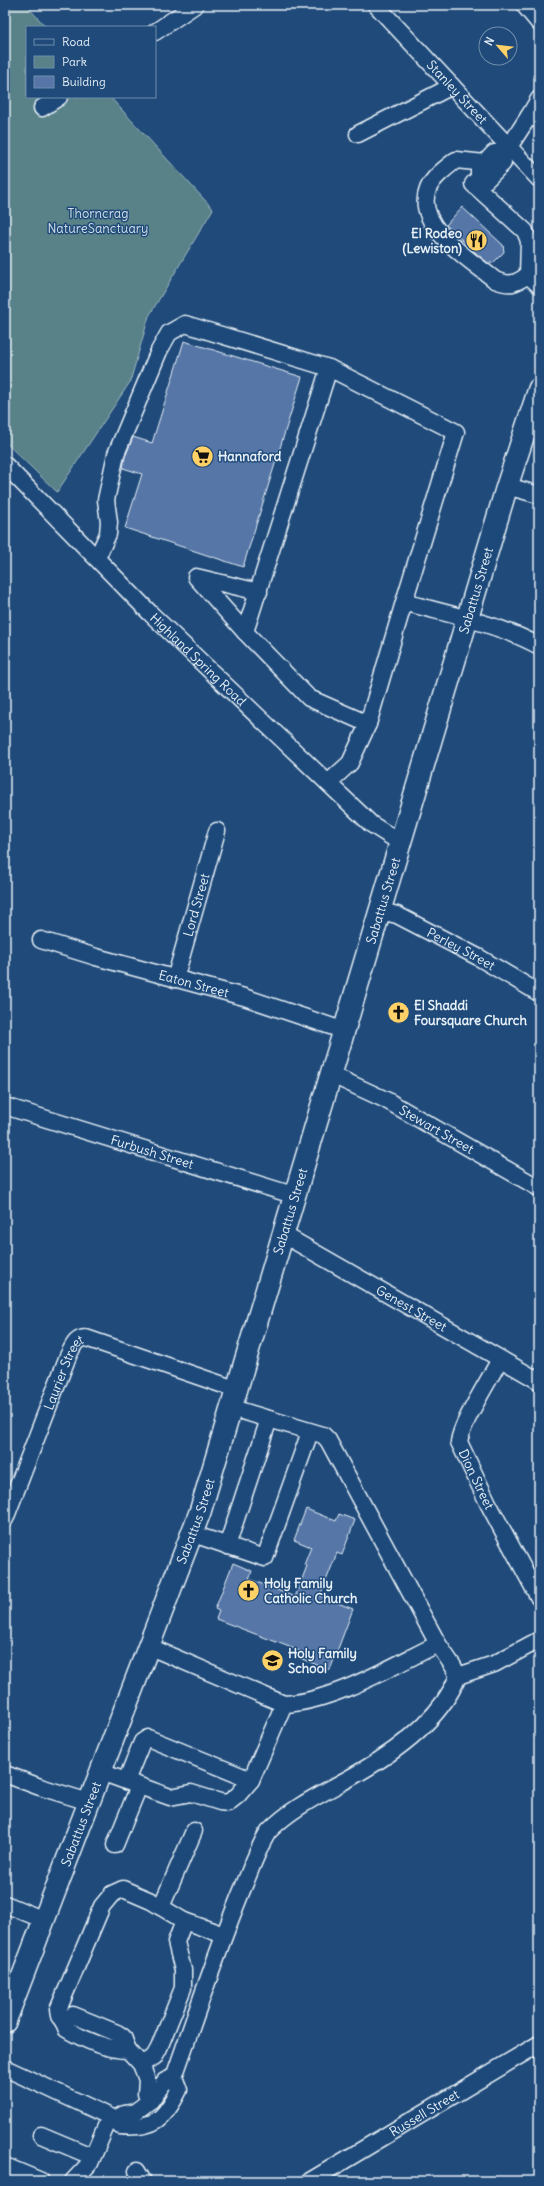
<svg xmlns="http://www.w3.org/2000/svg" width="544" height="2186" font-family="Delius,sans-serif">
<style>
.green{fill:#588188;stroke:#a0b9c0}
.building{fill:#5776a7;stroke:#e8f1f8}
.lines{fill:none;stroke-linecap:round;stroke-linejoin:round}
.minor-casing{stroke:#e8f1f8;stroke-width:19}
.major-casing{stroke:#e8f1f8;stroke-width:24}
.minor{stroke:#1f4a7a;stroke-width:16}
.major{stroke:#1f4a7a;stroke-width:21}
.labels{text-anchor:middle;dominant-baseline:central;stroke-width:3;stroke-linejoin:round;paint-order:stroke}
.street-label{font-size:13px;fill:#e8f1f8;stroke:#1f4a7a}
.park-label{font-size:13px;fill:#d2e0e7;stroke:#1f4a7a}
.poi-label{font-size:13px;font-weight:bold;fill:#e8f1f8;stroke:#1f4a7a;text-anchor:start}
</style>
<rect width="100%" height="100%" fill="#1f4a7a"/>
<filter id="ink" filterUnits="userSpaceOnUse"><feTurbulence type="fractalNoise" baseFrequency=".025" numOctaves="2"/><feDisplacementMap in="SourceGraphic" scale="8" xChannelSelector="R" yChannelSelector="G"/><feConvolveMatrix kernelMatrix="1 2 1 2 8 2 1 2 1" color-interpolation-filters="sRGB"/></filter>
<g filter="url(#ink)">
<!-- green -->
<path class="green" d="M5 5H26L46 27H27V97H110L213 209 149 316 130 382 57 492 5 442Z"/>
<!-- building -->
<path class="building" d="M462 207 503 245 504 252 493 263H488L478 255 446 225Z
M184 341 302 377 243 567 125 528 142 474 123 468 125 457 133 437 152 443Z
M306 1509 336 1521 339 1514 355 1520 342 1555 337 1553 320 1596 353 1609 330 1670 297 1657 300 1651 216 1619 219 1611 215 1609 233 1563 252 1571 249 1579 295 1597 307 1566 304 1565 311 1547 294 1540Z"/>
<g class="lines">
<defs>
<g id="minor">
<path id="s1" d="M376 5 539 179"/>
<path d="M524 5 539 23"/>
<path d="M155 32 195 5"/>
<path d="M42 108 59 97"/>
<path d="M529 116 539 99"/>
<path d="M539 120 529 116 509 147 502 153H494L479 169V178L473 184 525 231 529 241 528 275 539 285"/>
<path d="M358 134 452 86"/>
<path d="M485 163 456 160C446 168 433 177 428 189 413 226 471 260 495 280 510 286 515 284 528 275"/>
<path d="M479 178 486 180 503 163 502 153"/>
<path id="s2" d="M5 465 150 613 268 726 371 824 401 843"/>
<path d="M507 486 539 495"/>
<path d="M97 558 108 534 109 522 106 500 116 454 159 351 169 333 185 324 329 368"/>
<path d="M404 602 368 724 309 698 245 632 329 368 456 432 404 602C450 615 497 623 539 646"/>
<path d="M245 632 196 577 259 592"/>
<path d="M328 783 350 763 368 724"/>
<path id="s3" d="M381 911 397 915 478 957 539 993"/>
<path id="s4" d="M41 940 96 957 244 997 345 1031"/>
<path id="s5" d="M175 979 217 831"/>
<path id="s6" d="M332 1075 386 1100 539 1188"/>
<path id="s7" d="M8 1107 296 1196"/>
<path id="s8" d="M284 1235 539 1381"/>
<path id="s9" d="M500 1359C490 1379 461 1423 459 1442L488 1503 539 1598"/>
<path id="s10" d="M5 1519 68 1356C73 1347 75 1338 86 1338L238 1390"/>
<path d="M193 1534 265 1558 310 1432"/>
<path d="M227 1546 269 1419"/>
<path d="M150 1647 284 1704C333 1702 394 1665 438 1644"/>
<path d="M458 1676 494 1664 539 1640"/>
<path d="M101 1772 170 1797 191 1793 220 1802 228 1803 238 1795 251 1780 284 1704"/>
<path d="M5 1774 40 1787 89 1802"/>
<path d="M126 1781 142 1742 148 1738 251 1780"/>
<path d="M115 1845 139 1786"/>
<path d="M5 1904 44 1920"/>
<path d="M161 1907 194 1831"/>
<path d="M63 2021 59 2016 58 2010 102 1906 112 1894 123 1889 151 1901 184 1921 224 1935"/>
<path d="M128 2050C108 2050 84 2040 66 2029L63 2021 73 2015 117 2033 123 2037 128 2050 141 2064 147 2080 146 2094 151 2100"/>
<path d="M141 2064 154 2057 159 2048 183 1988V1970L176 1942 184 1921"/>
<path d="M5 2068 115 2119 120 2126C154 2129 164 2120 179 2090L174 2077C197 2012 218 1947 245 1883 250 1871 261 1841 269 1831 294 1805 330 1790 360 1772 398 1750 442 1718 458 1676L453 1666 438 1644 328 1440 323 1435 232 1408"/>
<path d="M115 2119 124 2114 135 2112 151 2100 165 2081 174 2077"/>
<path d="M41 2135 91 2156"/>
<path d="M5 2166 41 2181"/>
<path d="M137 2171 143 2181"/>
<path d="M73 2181 90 2163 110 2117"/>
<path id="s11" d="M310 2181 539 2044"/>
</g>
<g id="major">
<path id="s12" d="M5 2022 200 1512 507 486 539 389"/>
</g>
</defs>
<!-- minor casing -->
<use href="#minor" class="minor-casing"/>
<!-- major casing -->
<use href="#major" class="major-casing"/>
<!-- minor -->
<use href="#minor" class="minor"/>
<!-- major -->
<use href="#major" class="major"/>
</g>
</g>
<!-- icons -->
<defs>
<symbol id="restaurant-disc" viewBox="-11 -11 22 22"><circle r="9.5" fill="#ffd166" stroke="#1f4a7a"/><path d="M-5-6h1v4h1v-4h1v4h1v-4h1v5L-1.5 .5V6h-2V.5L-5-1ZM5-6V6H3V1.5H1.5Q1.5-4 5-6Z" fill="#111"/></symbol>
<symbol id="supermarket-disc" viewBox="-11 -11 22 22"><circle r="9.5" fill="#ffd166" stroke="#1f4a7a"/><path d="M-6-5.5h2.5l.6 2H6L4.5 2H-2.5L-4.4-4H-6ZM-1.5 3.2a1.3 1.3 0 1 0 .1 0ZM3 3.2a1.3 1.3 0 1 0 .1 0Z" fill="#111"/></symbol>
<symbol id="church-disc" viewBox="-11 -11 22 22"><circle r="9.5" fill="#ffd166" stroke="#1f4a7a"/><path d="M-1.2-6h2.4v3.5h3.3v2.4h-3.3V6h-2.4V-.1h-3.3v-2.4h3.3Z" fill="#111"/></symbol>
<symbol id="school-disc" viewBox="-11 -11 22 22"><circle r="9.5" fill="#ffd166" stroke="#1f4a7a"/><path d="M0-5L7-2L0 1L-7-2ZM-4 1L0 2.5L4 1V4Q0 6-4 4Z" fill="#111"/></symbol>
</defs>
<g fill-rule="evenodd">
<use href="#restaurant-disc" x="464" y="228" width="25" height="25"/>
<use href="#supermarket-disc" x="190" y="444" width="25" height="25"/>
<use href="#church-disc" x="386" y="1000" width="25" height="25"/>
<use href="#church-disc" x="236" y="1578" width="25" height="25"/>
<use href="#school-disc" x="260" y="1648" width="25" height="25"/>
</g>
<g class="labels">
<!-- street labels -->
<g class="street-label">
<text stroke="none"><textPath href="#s1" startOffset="119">Stanley Street</textPath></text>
<text stroke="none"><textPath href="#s12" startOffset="1508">Sabattus Street</textPath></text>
<text stroke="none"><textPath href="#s2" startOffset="274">Highland Spring Road</textPath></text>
<text stroke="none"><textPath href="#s12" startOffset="1184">Sabattus Street</textPath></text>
<text stroke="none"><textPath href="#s5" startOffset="77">Lord Street</textPath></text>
<text stroke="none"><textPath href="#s3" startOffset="89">Perley Street</textPath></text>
<text stroke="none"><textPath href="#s4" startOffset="159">Eaton Street</textPath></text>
<text stroke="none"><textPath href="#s6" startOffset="118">Stewart Street</textPath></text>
<text stroke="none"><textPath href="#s7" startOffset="151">Furbush Street</textPath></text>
<text stroke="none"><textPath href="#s12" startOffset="860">Sabattus Street</textPath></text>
<text stroke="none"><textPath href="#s8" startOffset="147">Genest Street</textPath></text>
<text stroke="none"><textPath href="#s10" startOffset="158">Laurier Street</textPath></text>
<text stroke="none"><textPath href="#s9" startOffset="134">Dion Street</textPath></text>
<text stroke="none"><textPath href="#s12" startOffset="536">Sabattus Street</textPath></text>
<text stroke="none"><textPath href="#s12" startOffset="212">Sabattus Street</textPath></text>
<text stroke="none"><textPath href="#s11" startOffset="133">Russell Street</textPath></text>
</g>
<!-- park labels -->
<g class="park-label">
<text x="98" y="213">Thorncrag<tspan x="98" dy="15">NatureSanctuary</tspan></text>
</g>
<!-- poi labels -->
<g class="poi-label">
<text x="462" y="233" text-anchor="end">El Rodeo<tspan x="462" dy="15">(Lewiston)</tspan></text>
<text x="218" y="456">Hannaford</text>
<text x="414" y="1005">El Shaddi<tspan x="414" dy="15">Foursquare Church</tspan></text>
<text x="264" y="1583">Holy Family<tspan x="264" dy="15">Catholic Church</tspan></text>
<text x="288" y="1653">Holy Family<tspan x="288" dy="15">School</tspan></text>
</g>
</g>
<!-- margin -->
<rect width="544" height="2186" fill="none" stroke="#1f4a7a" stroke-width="20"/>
<rect x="10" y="10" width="524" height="2166" fill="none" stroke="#e8f1f8" stroke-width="1.5" filter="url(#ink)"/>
<!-- legend -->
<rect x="26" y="26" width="130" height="72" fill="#1f4a7a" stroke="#6f8dac"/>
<rect x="34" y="39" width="20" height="6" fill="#1f4a7a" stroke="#6f8dac"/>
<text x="62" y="46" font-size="12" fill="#e8f1f8">Road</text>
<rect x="34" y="56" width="20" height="12" fill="#588188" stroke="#6f8dac"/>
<text x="62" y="66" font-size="12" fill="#e8f1f8">Park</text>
<rect x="34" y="76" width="20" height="12" fill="#5776a7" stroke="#6f8dac"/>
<text x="62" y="86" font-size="12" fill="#e8f1f8">Building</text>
<!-- north arrow -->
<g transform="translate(498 46) rotate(298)"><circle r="19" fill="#1f4a7a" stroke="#6f8dac"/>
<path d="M0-3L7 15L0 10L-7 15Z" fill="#ffd166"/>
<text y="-6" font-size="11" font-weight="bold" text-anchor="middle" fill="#e8f1f8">N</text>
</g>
</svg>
